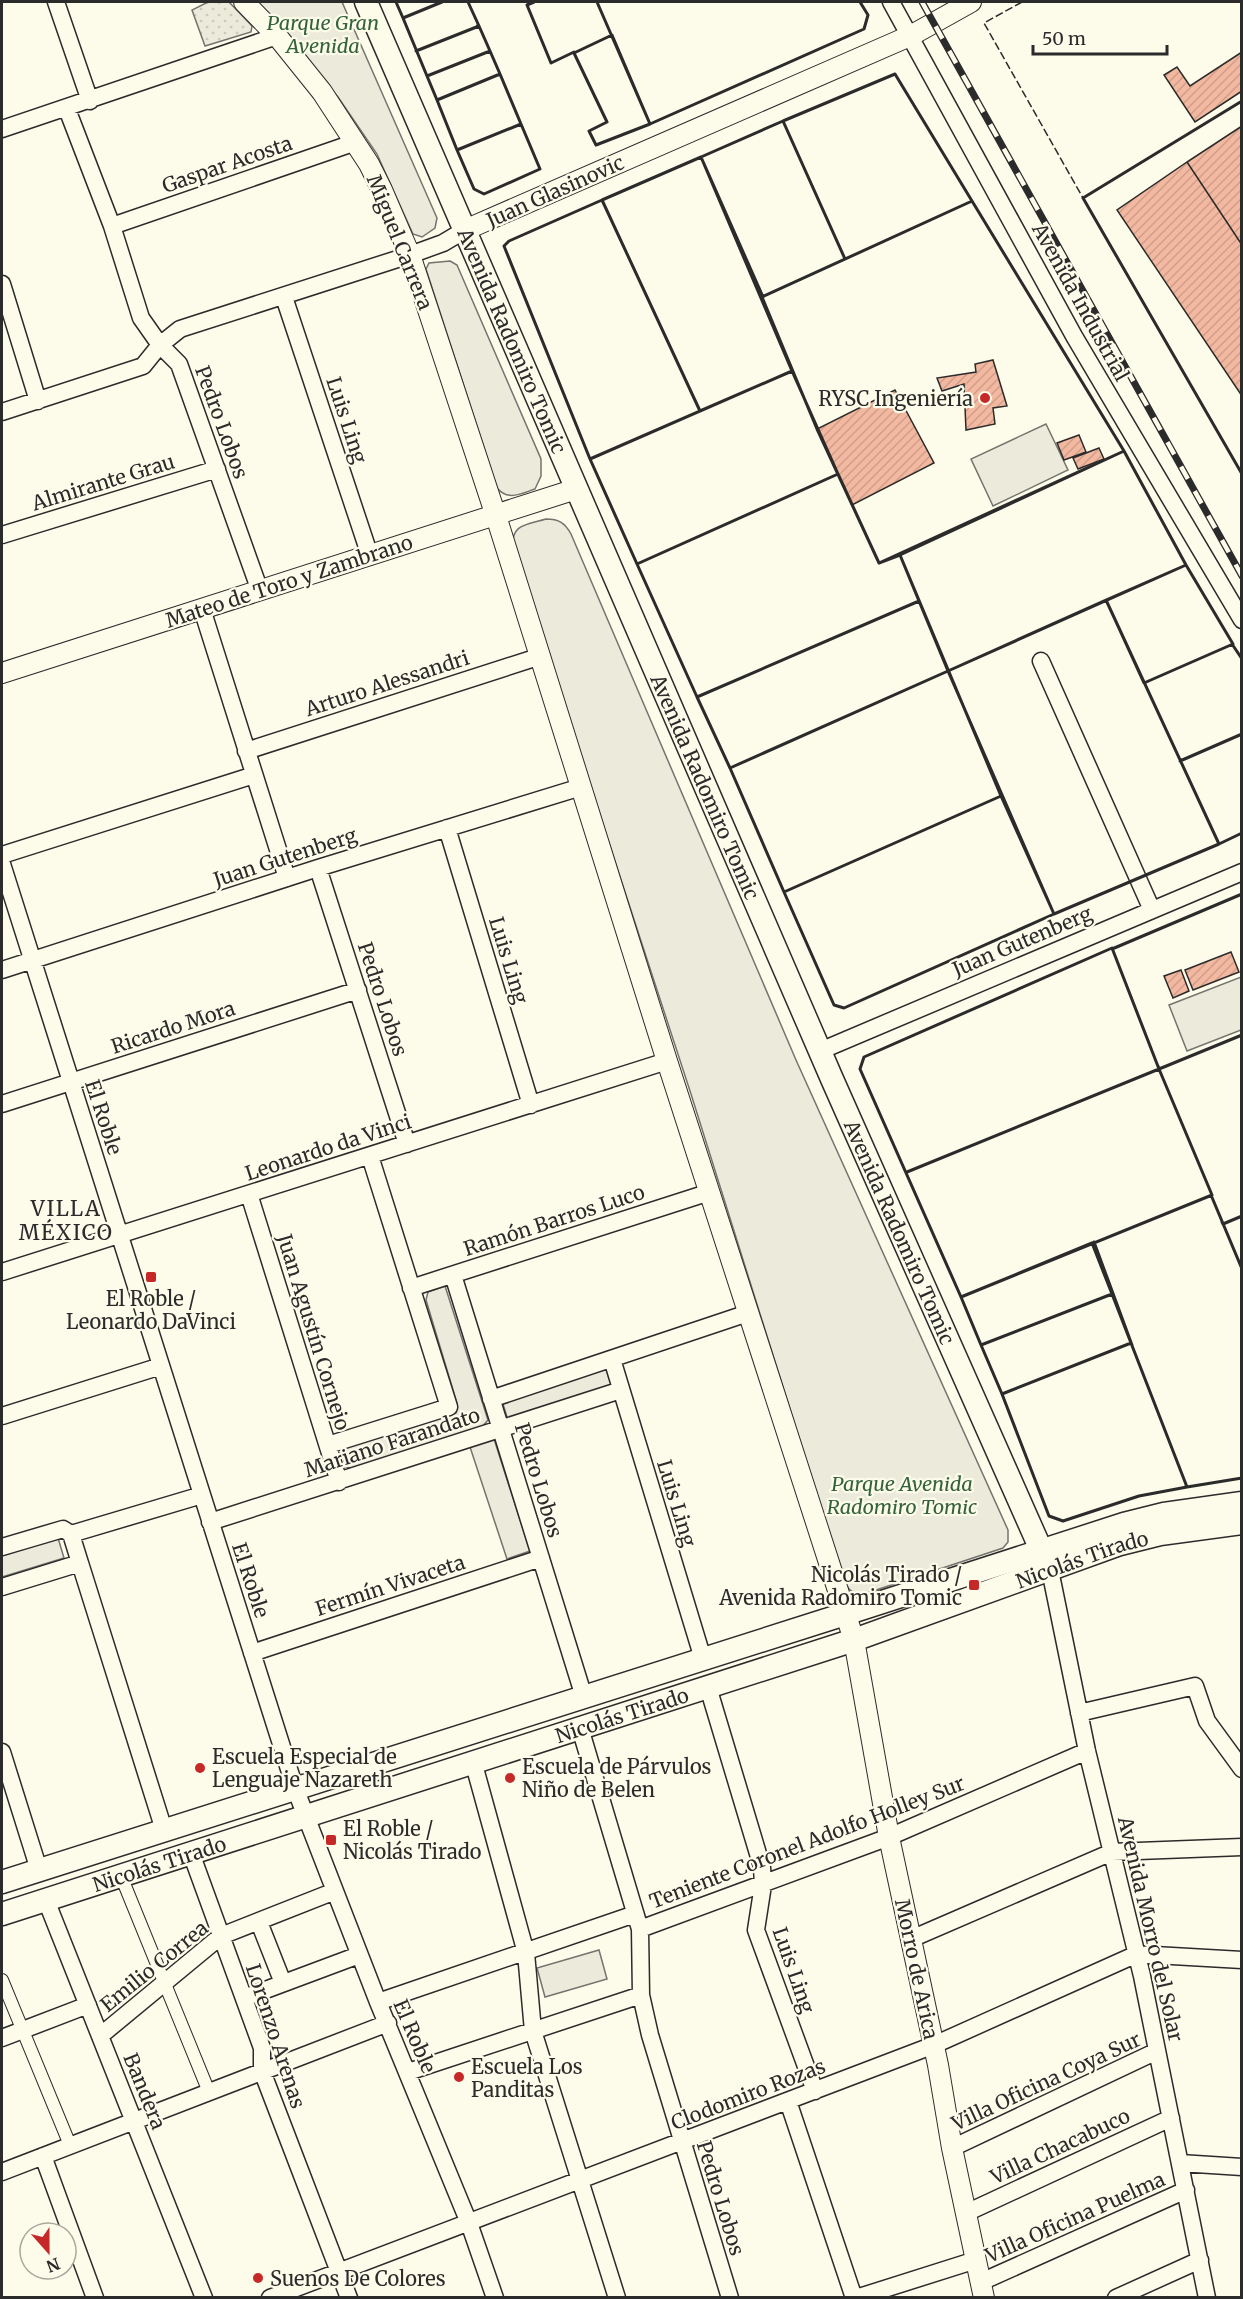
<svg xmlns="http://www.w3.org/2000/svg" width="1243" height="2299" font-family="Merriweather,serif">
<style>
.grass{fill:url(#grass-dots);stroke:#74746e;stroke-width:1.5}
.park{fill:#ecebdb;stroke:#74746e;stroke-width:1.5}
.building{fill:url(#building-hatch);stroke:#2b2b2b;stroke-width:1.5}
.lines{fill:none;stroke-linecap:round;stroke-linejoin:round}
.pedestrian-casing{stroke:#2b2b2b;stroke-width:14}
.minor-casing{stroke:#2b2b2b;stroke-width:19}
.tertiary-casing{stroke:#2b2b2b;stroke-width:22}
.secondary-casing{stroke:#2b2b2b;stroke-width:25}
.pedestrian{stroke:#fdfbea;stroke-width:12}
.minor{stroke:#fdfbea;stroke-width:16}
.tertiary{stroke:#fdfbea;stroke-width:20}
.secondary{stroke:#fdfbea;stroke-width:22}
.rail-casing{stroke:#2b2b2b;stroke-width:7}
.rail{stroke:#fdfbea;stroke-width:4.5;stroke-dasharray:14;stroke-linecap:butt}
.fence{stroke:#2b2b2b;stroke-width:1.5;stroke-dasharray:8 3;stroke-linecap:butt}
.wall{stroke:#2b2b2b;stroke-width:3}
.poi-dot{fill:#c62828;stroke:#fdfbea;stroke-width:2}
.labels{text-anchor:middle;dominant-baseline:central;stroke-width:4.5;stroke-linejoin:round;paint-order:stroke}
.park-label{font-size:20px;font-style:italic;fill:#34623c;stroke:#fdfbea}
.street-label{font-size:20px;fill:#2b2b2b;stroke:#fdfbea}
.poi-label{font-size:20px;fill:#2b2b2b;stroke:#fdfbea;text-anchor:start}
.neighbourhood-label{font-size:21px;letter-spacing:1.5px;fill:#2b2b2b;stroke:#fdfbea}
</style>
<defs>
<pattern id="grass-dots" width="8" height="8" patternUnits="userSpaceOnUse" patternTransform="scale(1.5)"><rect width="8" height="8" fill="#ecebdb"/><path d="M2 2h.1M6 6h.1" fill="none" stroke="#cbcabc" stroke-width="1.8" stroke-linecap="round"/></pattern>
<pattern id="building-hatch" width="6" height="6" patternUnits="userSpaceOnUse" patternTransform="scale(1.5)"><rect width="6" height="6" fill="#f2b8a0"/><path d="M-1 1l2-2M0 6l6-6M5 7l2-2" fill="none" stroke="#d09e8a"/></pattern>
</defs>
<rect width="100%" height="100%" fill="#fdfbea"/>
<!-- grass -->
<path class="grass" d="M208 2H229L252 26 251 32 205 46 192 10Z"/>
<!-- park -->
<path class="park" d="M255 2H342L437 218 435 228 422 237 413 234 377 154 338 97Z
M450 261 457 265 541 459V476L535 489C520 494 508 501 497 488L426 269 429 263Z
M1046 424 1068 470 993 506 971 459Z
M546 519C559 519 565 523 571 534L796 1060 1008 1530V1542L1003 1548 867 1593C853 1595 848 1591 843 1578L691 1094 513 549C510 524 526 525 546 519Z
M1241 977V1030L1187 1051 1169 1005Z
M445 1286 488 1420 481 1428 355 1469 346 1467 342 1453 346 1446 456 1413 457 1403 426 1300 428 1292Z
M606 1368 612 1388 508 1420 502 1401Z
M494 1439 530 1551 507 1559 470 1447Z
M58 1538 64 1558 2 1577V1556Z
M599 1950 607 1979 545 1997 537 1968Z"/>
<!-- building -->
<path class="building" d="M1242 52V91L1195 122 1164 75 1177 67 1190 86Z
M1242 126V245L1187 162Z
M1187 162 1242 245V396L1117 210Z
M993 360 1007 406 993 408 995 424 966 430 964 384 942 391 937 378 976 372 975 364Z
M895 390 934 463 852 505 817 429Z
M1079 435 1086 452 1064 460 1057 443Z
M1099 448 1104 459 1078 469 1073 458Z
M1231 952 1239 972 1193 990 1185 970Z
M1181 970 1189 991 1173 998 1164 976Z"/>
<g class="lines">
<defs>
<path id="pedestrian" d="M121 1876 209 2092
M2 1980 70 2145"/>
<path id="minor" d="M56 2 90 101
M891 2 1074 336 1242 620
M67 109 112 226 141 318 160 345 179 364 260 591
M2 129 277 36
M112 226 356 142
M2 284 38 401
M284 297 370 556
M2 412 143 366 160 345 180 329 410 255 443 243 465 230
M2 535 217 469
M202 609 287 878
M1041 661 1152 910
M246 751 541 656
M447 828 531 1105
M2 855 254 775
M2 864 295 1788 378 2002 469 2223 495 2298
M318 868 407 1144
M2 970 318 868 581 787
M820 1051 1242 872
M2 1104 358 990
M249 1194 339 1482
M2 1272 667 1061
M453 1275 584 1697
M411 1288 710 1192
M612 1359 703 1659
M491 1399 748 1313
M2 1416 161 1366
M328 1445 449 1407 370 1156
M210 1522 621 1390
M2 1547 63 1529 71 1534
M80 1563 164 1830
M1050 1570 1087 1751 1142 1976 1207 2298
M2 1587 80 1563 71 1534 202 1495
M252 1653 541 1558
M708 1687 762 1867 763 1885 756 1930 815 2091
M1079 1713 1195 1686 1207 1721 1242 1769
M580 1728 640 1929 641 1995 650 2035 730 2298
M2 1752 39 1870
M473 1761 526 1953 533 2031 617 2298
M191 1853 262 2048V2071L349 2298
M46 1900 204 2298
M259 1922 283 1983
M640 1929 889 1837 1087 1751
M911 1939 1112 1852 1242 1847
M244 1998 359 1955
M378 2002 635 1914
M100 2036 221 1936 335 1891
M2 2038 88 2005
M408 2072 641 1995
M788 2101 854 2298
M952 2148 1157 2051
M43 2156 95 2298
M1180 2163 1242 2167
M2 2172 388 2023
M966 2213 1171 2118
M981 2282 1186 2190
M270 2298 934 2045 1137 1954 1242 1960
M856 2298 976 2260
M1116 2298 1200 2260"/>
<path id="tertiary" d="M244 2 277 36 322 92 369 164 382 190 410 255 496 516 667 1061 854 1640 889 1837 938 2065 952 2148 984 2298
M465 230 912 35 971 2
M2 673 576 489"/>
<g id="secondary">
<path id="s1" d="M366 2 832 1079 1050 1570"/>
<path d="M2 1882 845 1614 1124 1524 1164 1514 1242 1503"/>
<path id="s2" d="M2 1914 854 1640 1120 1544 1160 1534 1242 1523"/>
</g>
</defs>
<!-- pedestrian casing -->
<use href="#pedestrian" class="pedestrian-casing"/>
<!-- minor casing -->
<use href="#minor" class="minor-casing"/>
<!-- tertiary casing -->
<use href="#tertiary" class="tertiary-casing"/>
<!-- secondary casing -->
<use href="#secondary" class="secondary-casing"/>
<!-- pedestrian -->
<use href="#pedestrian" class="pedestrian"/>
<!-- minor -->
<use href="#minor" class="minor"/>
<!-- tertiary -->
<use href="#tertiary" class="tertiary"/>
<!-- secondary -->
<use href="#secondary" class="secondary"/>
<defs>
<path id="rail" d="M922 2 1242 576"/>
</defs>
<!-- rail casing -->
<use href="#rail" class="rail-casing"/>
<!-- rail -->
<use href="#rail" class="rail"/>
<!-- fence -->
<path class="fence" d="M1022 2 984 23 1083 198 1242 101
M1242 1216 1223 1224 1242 1269"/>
<!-- wall -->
<path class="wall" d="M396 2 403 18
M468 2 479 26H477
M534 2 527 5 551 63 574 52
M597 2 650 124 864 29 868 15 860 2
M612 35 650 124 596 145 589 131 607 122 574 53Z
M416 51 479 26 490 51 427 76 403 18 442 2
M490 51 500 74 437 100 427 76Z
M500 74 521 124 457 150 437 100Z
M1242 101 1083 198 1242 474
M521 124 540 169 484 194 474 189 457 150Z
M701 157 792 371 700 411 602 200Z
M602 200 700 411 590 459 504 246 509 241Z
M972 201 1124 451 879 563 817 429 762 297Z
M845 259 783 121 895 74 972 201 970 202
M763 297 701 157 783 121 845 259
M792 371 838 474 637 564 590 459Z
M838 474 879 563 900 555 919 601 697 697 637 564Z
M1186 565 1233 644 1144 683 1106 600Z
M1106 600 1219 844 1054 914 948 671Z
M919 601 948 671 730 768 697 697Z
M1232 644 1242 659
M948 671 1186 565 1124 451 900 555 1001 796 784 892 730 768 948 671
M1180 759V761L1242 734
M1001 796 1054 914 844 1008 834 1005 784 892Z
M1218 842 1219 844 1242 833
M1112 949 1242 894
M1158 1066 1159 1069 1242 1035
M907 1172 1159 1069 1212 1195 961 1297 860 1069 864 1057 1112 948 1159 1069 907 1172
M1211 1195 1242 1269
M1222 1222 1223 1224 1242 1216
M1094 1242 1132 1345
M1092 1243 1112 1294 981 1345 961 1297Z
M1112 1294 1131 1343 1002 1394 981 1345Z
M1131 1343 1187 1487 1139 1496 1063 1521 1049 1516 1002 1394Z
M1186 1485 1187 1487 1242 1478"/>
</g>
<!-- markers -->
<g class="poi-dot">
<circle cx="985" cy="398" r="6"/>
<rect x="145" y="1271" width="12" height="12" rx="3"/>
<rect x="968" y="1579" width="12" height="12" rx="3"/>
<circle cx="200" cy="1768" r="6"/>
<circle cx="510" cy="1778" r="6"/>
<rect x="325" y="1834" width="12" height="12" rx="3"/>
<circle cx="459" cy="2077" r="6"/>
<circle cx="258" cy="2278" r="6"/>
</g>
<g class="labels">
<!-- park labels -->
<g class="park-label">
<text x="323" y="22">Parque Gran<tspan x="323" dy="23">Avenida</tspan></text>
<text x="902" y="1483">Parque Avenida<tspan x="902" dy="23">Radomiro Tomic</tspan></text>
</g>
<!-- street labels -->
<g class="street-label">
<text transform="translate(227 164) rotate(-19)">Gaspar Acosta</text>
<text transform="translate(555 191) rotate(-24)">Juan Glasinovic</text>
<text transform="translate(400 242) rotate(68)">Miguel Carrera</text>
<text transform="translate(1081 302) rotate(61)">Avenida Industrial</text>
<text stroke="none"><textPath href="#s1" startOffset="369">Avenida Radomiro Tomic</textPath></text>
<text transform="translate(347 420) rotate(72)">Luis Ling</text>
<text transform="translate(222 422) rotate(70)">Pedro Lobos</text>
<text transform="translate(103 482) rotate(-17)">Almirante Grau</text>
<text transform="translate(289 581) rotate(-18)">Mateo de Toro y Zambrano</text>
<text transform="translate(387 683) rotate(-18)">Arturo Alessandri</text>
<text stroke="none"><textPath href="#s1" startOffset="855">Avenida Radomiro Tomic</textPath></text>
<text transform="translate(285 857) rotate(-18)">Juan Gutenberg</text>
<text transform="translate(1022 941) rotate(-23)">Juan Gutenberg</text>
<text transform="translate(509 960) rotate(73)">Luis Ling</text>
<text transform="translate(383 999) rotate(72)">Pedro Lobos</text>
<text transform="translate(173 1027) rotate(-18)">Ricardo Mora</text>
<text transform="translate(104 1117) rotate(72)">El Roble</text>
<text transform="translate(328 1147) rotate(-18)">Leonardo da Vinci</text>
<text transform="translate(554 1220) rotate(-18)">Ramón Barros Luco</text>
<text stroke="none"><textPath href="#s1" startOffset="1341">Avenida Radomiro Tomic</textPath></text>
<text transform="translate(314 1332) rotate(73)">Juan Agustín Cornejo</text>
<text transform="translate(392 1442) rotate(-18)">Mariano Farandato</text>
<text transform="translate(539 1480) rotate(73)">Pedro Lobos</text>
<text transform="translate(677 1503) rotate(73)">Luis Ling</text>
<text stroke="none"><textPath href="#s2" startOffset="1137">Nicolás Tirado</textPath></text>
<text transform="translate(251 1580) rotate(72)">El Roble</text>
<text transform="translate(390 1585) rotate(-18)">Fermín Vivaceta</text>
<text stroke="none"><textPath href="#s2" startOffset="651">Nicolás Tirado</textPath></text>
<text transform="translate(807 1842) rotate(-21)">Teniente Coronel Adolfo Holley Sur</text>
<text stroke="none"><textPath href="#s2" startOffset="165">Nicolás Tirado</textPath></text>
<text transform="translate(1151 1929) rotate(77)">Avenida Morro del Solar</text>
<text transform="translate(154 1966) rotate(-39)">Emilio Correa</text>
<text transform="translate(917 1969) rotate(78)">Morro de Arica</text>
<text transform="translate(794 1970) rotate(71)">Luis Ling</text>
<text transform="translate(276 2036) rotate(72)">Lorenzo Arenas</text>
<text transform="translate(415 2036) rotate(67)">El Roble</text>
<text transform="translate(1046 2081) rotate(-25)">Villa Oficina Coya Sur</text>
<text transform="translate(145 2091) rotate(68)">Bandera</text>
<text transform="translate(748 2094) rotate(-21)">Clodomiro Rozas</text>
<text transform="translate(1060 2146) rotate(-25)">Villa Chacabuco</text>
<text transform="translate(721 2198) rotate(73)">Pedro Lobos</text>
<text transform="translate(1075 2217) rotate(-24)">Villa Oficina Puelma</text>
</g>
<!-- poi labels -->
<g class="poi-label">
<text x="973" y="398" text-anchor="end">RYSC Ingeniería</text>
<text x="151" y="1298" text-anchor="middle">El Roble /<tspan x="151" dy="23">Leonardo DaVinci</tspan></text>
<text x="962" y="1574" text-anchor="end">Nicolás Tirado /<tspan x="962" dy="23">Avenida Radomiro Tomic</tspan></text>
<text x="212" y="1756">Escuela Especial de<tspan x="212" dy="23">Lenguaje Nazareth</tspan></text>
<text x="522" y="1766">Escuela de Párvulos<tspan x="522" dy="23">Niño de Belen</tspan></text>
<text x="343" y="1828">El Roble /<tspan x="343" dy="23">Nicolás Tirado</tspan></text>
<text x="471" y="2066">Escuela Los<tspan x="471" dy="23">Panditas</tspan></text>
<text x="270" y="2278">Suenos De Colores</text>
</g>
<!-- neighbourhood labels -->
<g class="neighbourhood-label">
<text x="66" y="1208">VILLA<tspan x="66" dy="24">MÉXICO</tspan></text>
</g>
</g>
<!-- border -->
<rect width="1243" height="2299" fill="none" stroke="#2b2b2b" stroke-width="6"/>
<!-- north arrow -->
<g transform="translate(48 2251) rotate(159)"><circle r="28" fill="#fdfbea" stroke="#a9a89e" stroke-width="1.5"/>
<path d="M0-4.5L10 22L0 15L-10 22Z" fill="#c62828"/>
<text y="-9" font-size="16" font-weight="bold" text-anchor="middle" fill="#2b2b2b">N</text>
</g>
<!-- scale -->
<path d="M1033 45v9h134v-9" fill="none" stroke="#2b2b2b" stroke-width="3"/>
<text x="1042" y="45" font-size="18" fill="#2b2b2b" stroke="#fdfbea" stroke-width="4.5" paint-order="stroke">50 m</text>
</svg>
